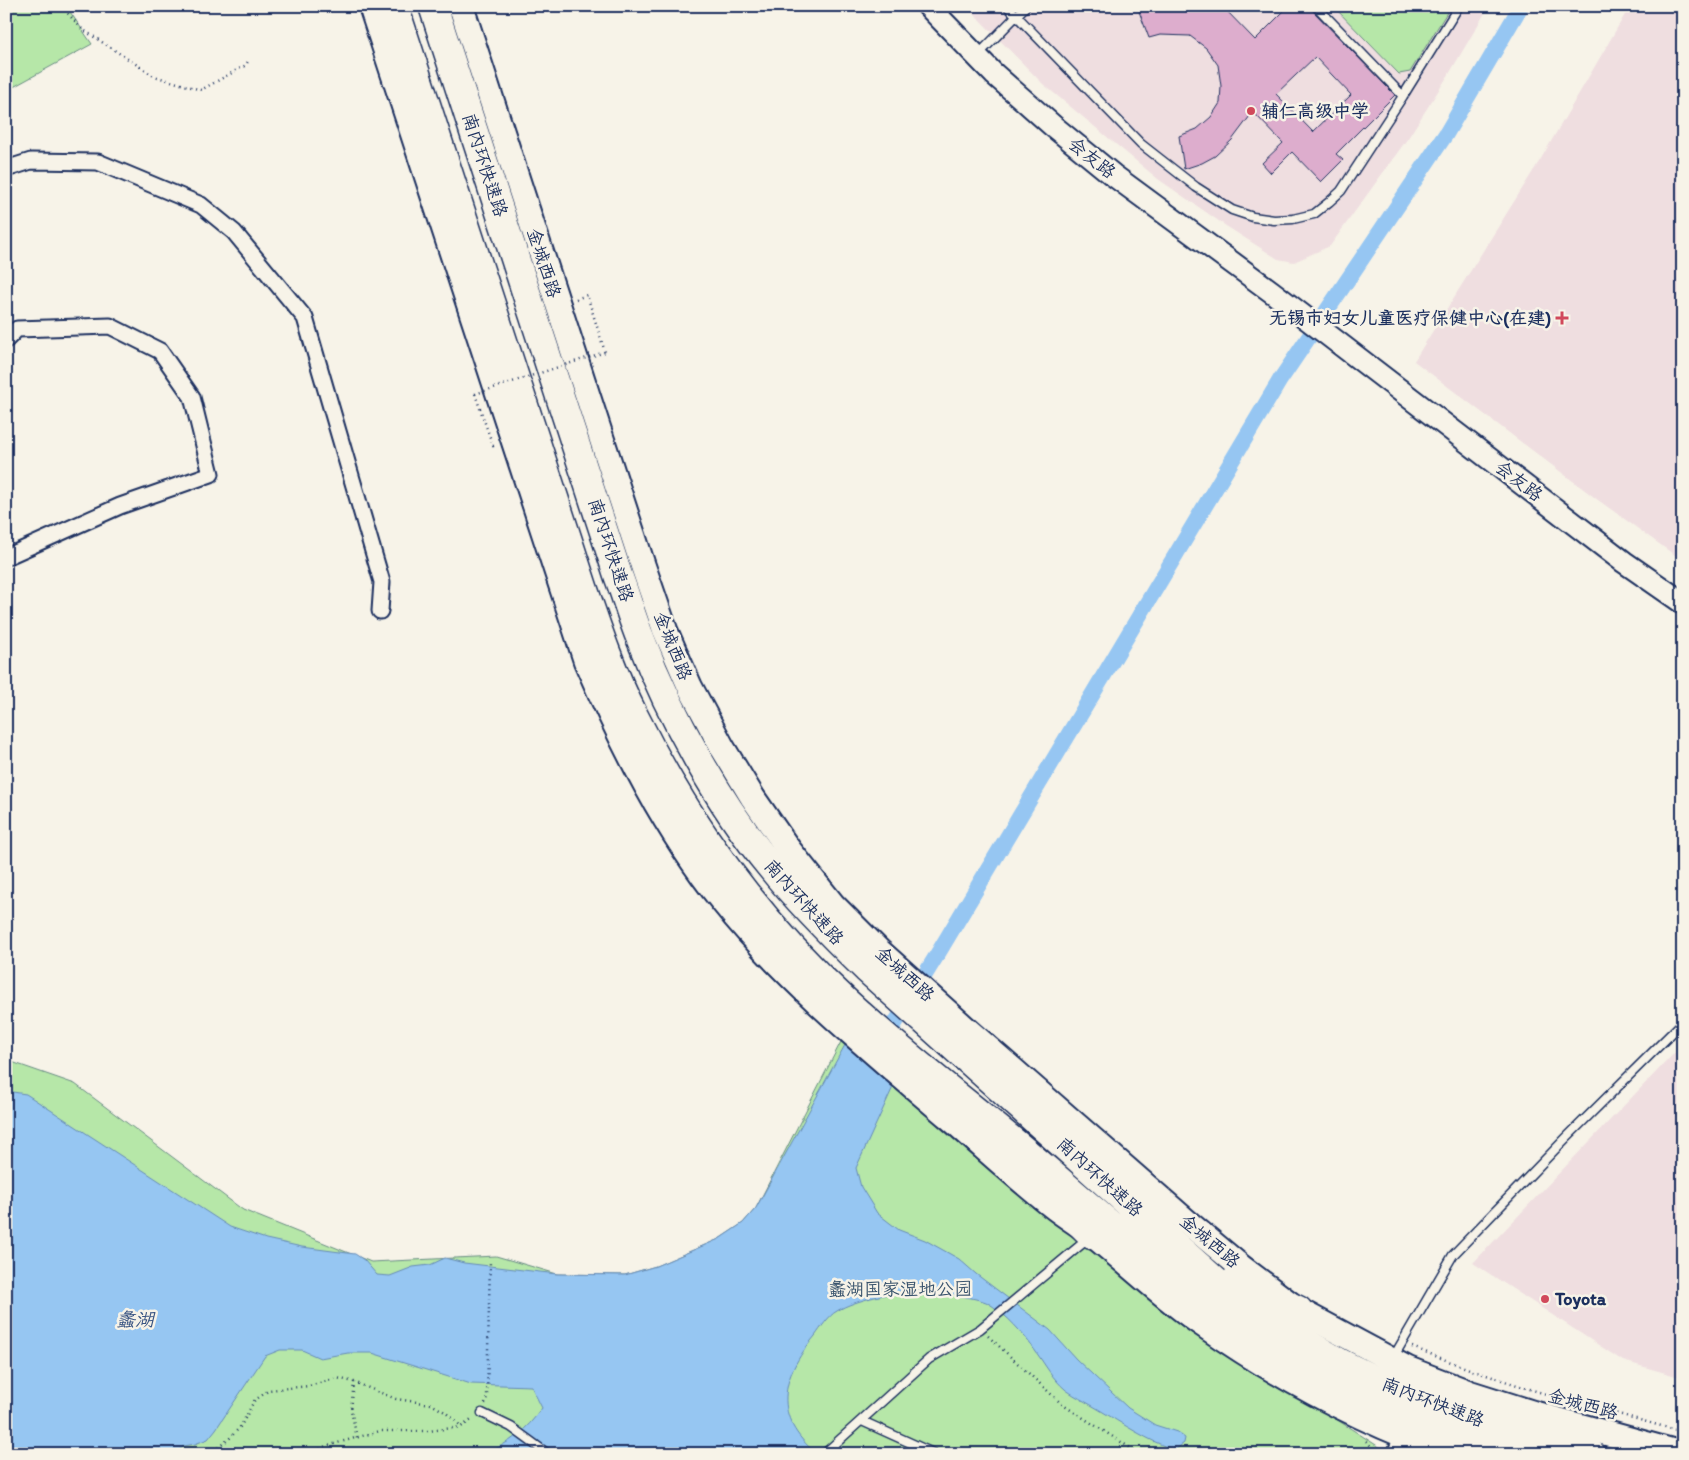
<svg xmlns="http://www.w3.org/2000/svg" width="1689" height="1460" font-family="Itim,'LXGW WenKai TC',sans-serif">
<style>
.built{fill:#efdee0}
.green{fill:#b6e7a8;stroke:#688b83}
.water{fill:#96c6f2;stroke:#658ab7}
.lines{fill:none;stroke-linecap:round;stroke-linejoin:round}
.canal{stroke:#96c6f2;stroke-width:16}
.building{fill:#ddadcd;stroke:#1b2f5e;fill-rule:evenodd}
.lane-casing{stroke:#1b2f5e;stroke-width:11}
.street-casing{stroke:#1b2f5e;stroke-width:19}
.secondary-casing{stroke:#1b2f5e;stroke-width:25}
.primary-casing{stroke:#1b2f5e;stroke-width:28}
.highway-casing{stroke:#1b2f5e;stroke-width:31}
.path{stroke:#1b2f5e;stroke-width:2.5;stroke-dasharray:1 4;stroke-linecap:butt}
.lane{stroke:#f7f3e8;stroke-width:8}
.street{stroke:#f7f3e8;stroke-width:15}
.secondary{stroke:#f7f3e8;stroke-width:21}
.primary{stroke:#f7f3e8;stroke-width:24}
.highway{stroke:#f7f3e8;stroke-width:28}
.path-bridge{stroke:#1b2f5e;stroke-width:2.5;stroke-dasharray:1 4;stroke-linecap:butt}
.poi-dot{fill:#d1495b;stroke:#f7f3e8;stroke-width:2}
.labels{text-anchor:middle;dominant-baseline:central;stroke-width:5;stroke-linejoin:round;paint-order:stroke}
.poi-label{font-size:18px;font-weight:bold;fill:#1b2f5e;stroke:#f7f3e8;text-anchor:start}
.street-label{font-size:18px;fill:#1b2f5e;stroke:#f7f3e8}
.park-label{font-size:18px;fill:#3a546d;stroke:#f7f3e8}
.water-label{font-size:19px;font-style:italic;fill:#3a5583;stroke:#f7f3e8}
</style>
<rect width="100%" height="100%" fill="#f7f3e8"/>
<filter id="ink" filterUnits="userSpaceOnUse"><feTurbulence type="fractalNoise" baseFrequency=".02" numOctaves="2"/><feDisplacementMap in="SourceGraphic" scale="10" xChannelSelector="R" yChannelSelector="G"/><feConvolveMatrix kernelMatrix="1 2 1 2 8 2 1 2 1" color-interpolation-filters="sRGB"/></filter>
<g filter="url(#ink)">
<!-- built -->
<path class="built" d="M966 6H1489L1449 74 1408 138 1330 246 1294 262 1278 259 1226 226 1158 179 1043 84Z
M1630 6H1683V561L1598 500 1414 361 1542 157Z
M1683 1044V1378L1623 1361 1473 1263Z"/>
<!-- green -->
<path class="green" d="M6 6H66L92 44 6 91Z
M1333 6H1451L1410 72 1399 74Z
M847 1030 1209 1337 1390 1454H6V1060L75 1084 243 1210 371 1262 496 1256 557 1274 625 1275 656 1266 719 1239 743 1223 756 1208Z"/>
<!-- water -->
<path class="water" d="M845 1045 893 1087 856 1168 861 1187 877 1213 899 1230 925 1240 959 1259 976 1274 1050 1330 1076 1359 1128 1408 1155 1425 1177 1432 1185 1438 1184 1443 1175 1450C1148 1441 1123 1424 1098 1409 1088 1403 1076 1397 1066 1390 1052 1378 1046 1366 1036 1352 1023 1333 1007 1315 988 1303 980 1298 928 1290 917 1290 897 1291 854 1300 837 1311 828 1316 821 1328 815 1336 780 1378 772 1417 817 1454H484C510 1443 526 1431 542 1408L531 1386 471 1384 372 1353H348L320 1358 302 1350H280L265 1356 216 1429 208 1439 195 1444 184 1446 174 1454H6V1091L26 1094 230 1227 266 1239 302 1247 355 1254 364 1260 377 1275 390 1276 413 1267 430 1265 445 1258 464 1263 557 1274 625 1275 656 1266 719 1239 743 1223 756 1208Z"/>
<g class="lines">
<!-- canal -->
<path class="canal" d="M869 1066 937 955 1280 380 1446 134 1521 6"/>
</g>
<!-- building -->
<path class="building" d="M1137 6H1222L1255 40 1289 6H1310L1312 10 1395 95 1336 154 1343 160 1321 182 1292 152 1271 173 1262 163 1283 143 1253 112 1232 140 1215 156 1202 163 1184 169 1179 136 1197 129 1211 117 1220 103 1221 86 1218 65 1206 48 1190 36 1160 35 1149 38ZM1315 57 1351 95 1313 132 1276 94Z"/>
<g class="lines">
<defs>
<path id="lane" d="M1007 6 1141 144 1196 187 1232 210 1253 217 1274 220 1293 219 1314 214 1329 202 1341 191 1403 96 1316 6
M978 55 1026 6
M1403 96 1459 6
M1393 1358 1453 1255 1567 1137 1683 1022
M482 1413 511 1427 548 1454
M862 1421 935 1454
M824 1454 929 1359 980 1329 1089 1238"/>
<path id="street" d="M6 169 31 161 98 162 201 205 234 232 305 318 382 582 380 611
M6 340 17 329 110 326 160 351 192 397 211 474 120 506 6 557
M1395 1454 1403 1435"/>
<path id="secondary" d="M928 6 994 74 1053 126 1113 175 1272 292 1624 562 1683 603"/>
<path id="primary" d="M371 6 586 661C623 746 665 830 723 902 786 981 873 1052 950 1118 985 1148 1019 1180 1055 1208 1068 1218 1082 1226 1094 1236 1130 1265 1164 1298 1202 1324 1279 1378 1364 1423 1453 1454
M461 6 643 566 665 630 690 687 722 747 753 798 789 850 833 905 879 951 965 1028 1186 1221 1241 1267 1298 1310 1408 1369 1470 1393 1533 1413 1683 1454"/>
<path id="highway" d="M394 6 583 587C598 631 613 675 634 716 688 825 756 919 845 1001 903 1055 967 1103 1028 1154 1088 1205 1147 1259 1211 1305 1265 1345 1333 1384 1395 1410 1436 1426 1477 1440 1519 1454
M433 6 618 575C626 596 632 618 641 640 670 715 719 804 771 867 800 903 833 936 867 969L1224 1289C1262 1315 1299 1340 1339 1362 1419 1404 1505 1430 1591 1454
M1058 1201 1092 1235
M1235 1281 1298 1310"/>
</defs>
<!-- lane casing -->
<use href="#lane" class="lane-casing"/>
<!-- street casing -->
<use href="#street" class="street-casing"/>
<!-- secondary casing -->
<use href="#secondary" class="secondary-casing"/>
<!-- primary casing -->
<use href="#primary" class="primary-casing"/>
<!-- highway casing -->
<use href="#highway" class="highway-casing"/>
<!-- path -->
<path class="path" d="M61 6 82 29 154 76 201 90 246 65 248 61
M576 299 587 295 605 352
M475 394 493 446 496 445
M988 1336 1063 1405 1132 1449 1137 1454
M1412 1347 1477 1372 1539 1392 1683 1432
M354 1382 351 1410 357 1438
M485 1404 487 1397 490 1260
M1366 1441 1374 1449 1382 1452
M210 1454 229 1439 241 1426 254 1401 269 1390 309 1386 337 1378 354 1382 396 1399 431 1404 445 1412 461 1426
M311 1454 323 1447 380 1431H428L461 1427 473 1419"/>
<!-- lane -->
<use href="#lane" class="lane"/>
<!-- street -->
<use href="#street" class="street"/>
<!-- secondary -->
<use href="#secondary" class="secondary"/>
<!-- primary -->
<use href="#primary" class="primary"/>
<!-- highway -->
<use href="#highway" class="highway"/>
<!-- path-bridge -->
<path class="path-bridge" d="M475 394 605 352"/>
</g>
</g>
<!-- markers -->
<g class="poi-dot">
<circle cx="1251" cy="111" r="5"/>
<path d="M1559.5 310.5h5v5h5v5h-5v5h-5v-5h-5v-5h5z"/>
<circle cx="1545" cy="1299" r="5"/>
</g>
<g class="labels">
<!-- poi labels -->
<g class="poi-label">
<text x="1261" y="111">辅仁高级中学</text>
<text x="1551" y="318" text-anchor="end">无锡市妇女儿童医疗保健中心(在建)</text>
<text x="1555" y="1299">Toyota</text>
</g>
<!-- street labels -->
<g class="street-label">
<text transform="translate(1092 158) rotate(38)">会友路</text>
<text transform="translate(485 165) rotate(72)">南内环快速路</text>
<text transform="translate(544 263) rotate(72)">金城西路</text>
<text transform="translate(1519 481) rotate(37)">会友路</text>
<text transform="translate(611 550) rotate(72)">南内环快速路</text>
<text transform="translate(673 646) rotate(68)">金城西路</text>
<text transform="translate(804 902) rotate(48)">南内环快速路</text>
<text transform="translate(905 974) rotate(42)">金城西路</text>
<text transform="translate(1100 1177) rotate(42)">南内环快速路</text>
<text transform="translate(1210 1241) rotate(40)">金城西路</text>
<text transform="translate(1433 1402) rotate(21)">南内环快速路</text>
<text transform="translate(1583 1404) rotate(15)">金城西路</text>
</g>
<!-- park labels -->
<g class="park-label">
<text x="900" y="1289">蠡湖国家湿地公园</text>
</g>
<!-- water labels -->
<g class="water-label">
<text x="135" y="1319">蠡湖</text>
</g>
</g>
<!-- margin -->
<rect width="1689" height="1460" fill="none" stroke="#f7f3e8" stroke-width="25"/>
<rect x="12" y="12" width="1664" height="1435" fill="none" stroke="#1b2f5e" stroke-width="2" filter="url(#ink)"/>
</svg>
